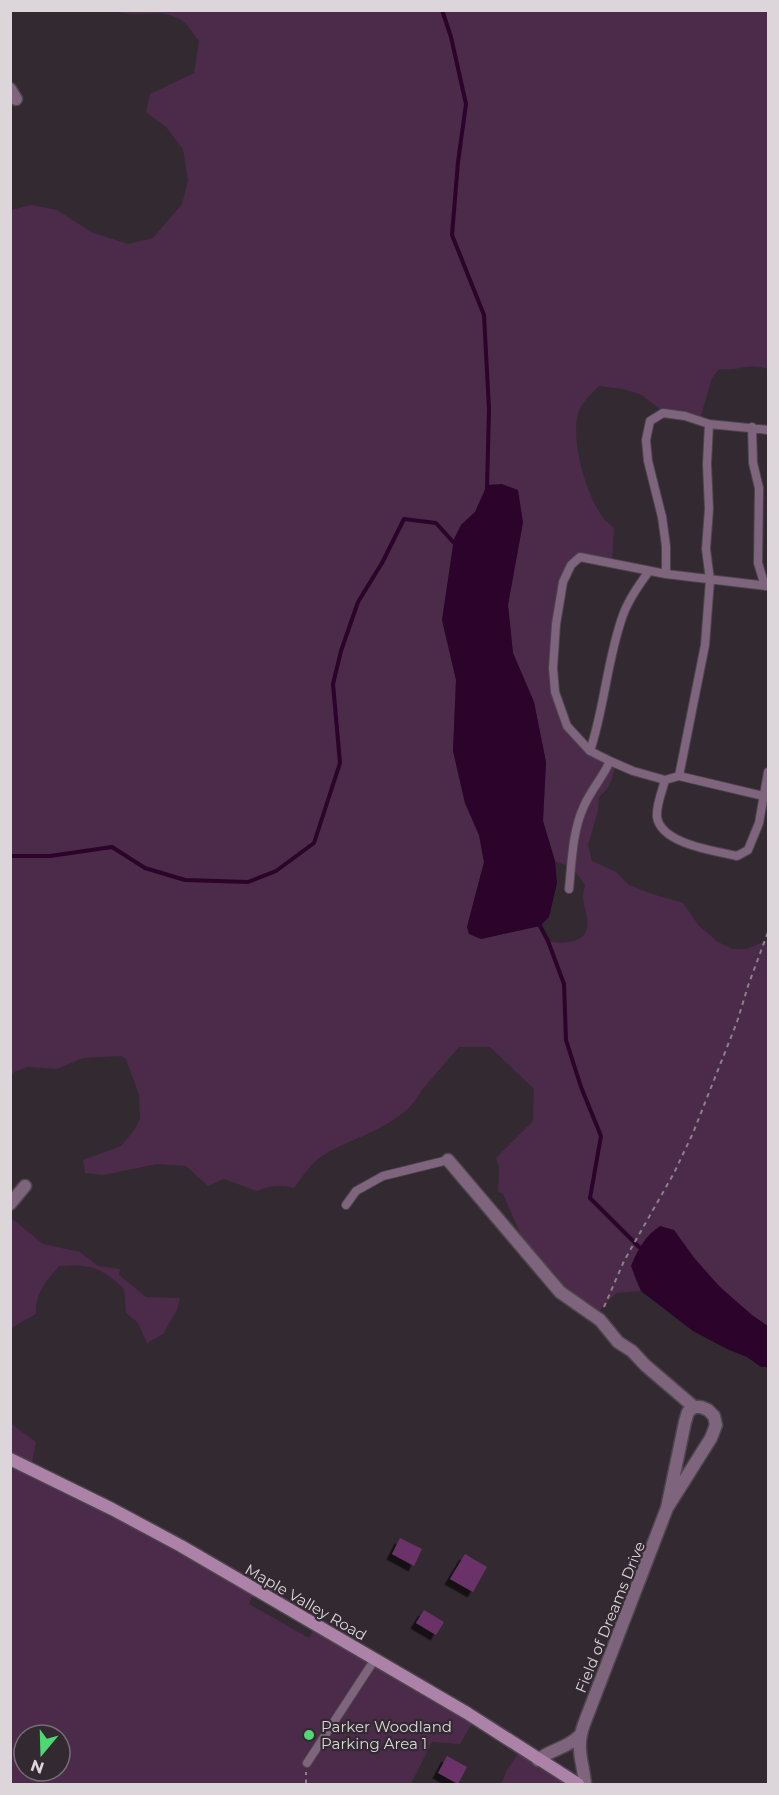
<svg xmlns="http://www.w3.org/2000/svg" width="779" height="1795" font-family="Montserrat,sans-serif">
<style>
.green{fill:#4b2b49;fill-rule:evenodd}
.water{fill:#2b032b}
.lines{fill:none;stroke-linecap:round;stroke-linejoin:round}
.stream{stroke:#2b032b;stroke-width:4}
.building{fill:#6b3368;filter:url(#shadow)}
.lane-casing{stroke:#4d454c;stroke-width:10}
.street-casing{stroke:#4d454c;stroke-width:15}
.secondary-casing{stroke:#4d454c;stroke-width:15}
.path{stroke:#8a8289;stroke-width:2;stroke-dasharray:4.5 4.5;stroke-linecap:butt}
.lane{stroke:#7e647c;stroke-width:8}
.street{stroke:#7e647c;stroke-width:12}
.secondary{stroke:#ac82a9;stroke-width:12}
.poi-dot{fill:#51d674;stroke:#322931;stroke-width:2}
.labels{text-anchor:middle;dominant-baseline:central;stroke-width:4.5;stroke-linejoin:round;paint-order:stroke}
.street-label{font-size:15px;fill:#dcd6db;stroke:#322931}
.poi-label{font-size:15px;fill:#dcd6db;stroke:#322931;text-anchor:start}
</style>
<defs>
<filter id="shadow"><feDropShadow dx="-5.5" dy="5.5" stdDeviation="0" flood-color="#0009"/></filter>
</defs>
<rect width="100%" height="100%" fill="#322931"/>
<!-- green -->
<path class="green" d="M114 11H768V369C746 362 738 372 719 369L712 378 700 419 662 411 642 395 623 389 599 386C591 394 583 401 579 411 569 438 587 497 604 519 607 522 611 525 614 528L612 562 584 555 566 575 552 671 564 725 586 748 616 759C614 775 612 786 599 797L598 811 588 845 592 861 616 872 629 885 652 894 683 903 699 926 718 942 733 949H746L768 940V1326C729 1302 700 1267 674 1230L633 1274 641 1291 616 1293 594 1317 554 1285 522 1238 503 1194 498 1192 499 1167 496 1158 533 1121 534 1089 490 1047H459L421 1091C403 1126 358 1135 325 1154 312 1162 303 1176 294 1188 282 1184 268 1186 257 1191L224 1179 208 1186 186 1166 157 1164 104 1175 85 1173 83 1160 121 1146 135 1129 140 1119 139 1095 126 1059 121 1056 83 1058 57 1069 27 1067 14 1072 11 1077V210L31 205 57 210 91 232 128 244 153 238 182 204 188 181 183 149 166 127 146 112 150 94 194 73 199 41C194 35 189 27 184 22 163 6 137 19 114 11ZM475 512 523 522 508 605 513 653 534 702 546 762 543 821 555 861 573 868 585 885C584 889 583 894 583 899 585 913 595 933 576 940 565 944 559 943 548 941L540 926 481 939 467 927 484 862 479 835 465 803 453 751 456 680 442 620 454 539 461 525Z
M10 1217 43 1244 80 1252 98 1266 120 1269 119 1275 146 1297 180 1298 177 1310 163 1334 147 1343 138 1323 126 1313 124 1289C101 1267 90 1264 59 1266 46 1281 35 1293 36 1314L11 1328Z
M10 1423 36 1442 31 1468 254 1592 249 1604 309 1638 315 1627 474 1720 460 1744 432 1742 411 1784H11ZM24 1735H60V1771H24Z
M520 1751 577 1784H501L507 1770Z"/>
<!-- water -->
<path class="water" d="M502 484 518 490 523 522 508 605 513 653 534 702 546 762 543 821 555 861 557 883 549 917 540 926 481 939 469 934 467 927 484 862 479 835 465 803 453 751 456 680 442 620 454 539 461 525 475 512 487 485Z
M660 1226 674 1230 694 1258 720 1287 752 1315 768 1326V1367H761L747 1357 727 1349 693 1331 641 1291 631 1266C638 1249 645 1236 660 1226Z"/>
<g class="lines">
<!-- stream -->
<path class="stream" d="M442 10 451 37 466 104 458 162 452 235 484 315 489 409 487 488
M10 856H50L112 847 145 868 185 880 248 882 276 871 314 843 340 763 333 684 341 651 358 602 382 563 404 519 436 523 455 544
M539 924 548 941 564 984 566 1040 581 1087 601 1136 590 1198 639 1247"/>
</g>
<!-- building -->
<path class="building" d="M400 1538 422 1549 414 1566 392 1554Z
M465 1554 487 1567 473 1592 450 1579Z
M424 1610 444 1622 436 1635 416 1623Z
M447 1756 467 1767 458 1784 438 1773Z"/>
<g class="lines">
<defs>
<path id="lane" d="M752 427 753 463 759 488 758 563 765 586
M768 430 709 424 685 416 663 413 650 421 646 440 648 461 662 517 666 546V574L580 557 571 565 563 582 556 624 553 668 555 692 567 726 590 751 610 761 633 771 665 780 679 776 768 797
M666 574 767 586
M590 751C605 706 607 659 623 615 629 599 639 585 649 571
M679 776 705 645 710 580 706 549 709 509 707 464 709 424
M665 780C662 792 656 805 657 817 661 844 715 851 737 856L748 850 759 823 768 772
M569 889C572 861 572 832 584 806 591 790 603 777 610 761
M346 1205 356 1191 383 1176 448 1160
M307 1763 375 1659"/>
<path id="street" d="M10 89 16 99
M448 1160 560 1292 600 1320 618 1342 632 1351 645 1365 694 1407 688 1412 685 1422 667 1508
M10 1204 25 1186
M538 1760C551 1749 568 1748 579 1736
M585 1784C583 1761 575 1749 584 1724L667 1508 711 1438 716 1425 714 1416 708 1410 701 1407H694"/>
<path id="secondary" d="M10 1459 112 1509 181 1546 467 1713 578 1784"/>
</defs>
<!-- lane casing -->
<use href="#lane" class="lane-casing"/>
<!-- street casing -->
<use href="#street" class="street-casing"/>
<!-- secondary casing -->
<use href="#secondary" class="secondary-casing"/>
<!-- path -->
<path class="path" d="M604 1307 624 1261 674 1173 693 1133 737 1022 748 986 768 932
M306 1784V1772"/>
<!-- lane -->
<use href="#lane" class="lane"/>
<!-- street -->
<use href="#street" class="street"/>
<!-- secondary -->
<use href="#secondary" class="secondary"/>
</g>
<!-- markers -->
<circle class="poi-dot" cx="309" cy="1735" r="6"/>
<g class="labels">
<!-- street labels -->
<g class="street-label">
<text transform="translate(306 1602) rotate(30)">Maple Valley Road</text>
<text transform="translate(610 1617) rotate(-68)">Field of Dreams Drive</text>
</g>
<!-- poi labels -->
<g class="poi-label">
<text x="321" y="1726">Parker Woodland<tspan x="321" dy="17">Parking Area 1</tspan></text>
</g>
</g>
<!-- border -->
<rect width="779" height="1795" fill="none" stroke="#dcd6db" stroke-width="24"/>
<!-- north arrow -->
<g transform="translate(42 1753) rotate(199)"><circle r="28" fill="#322931" stroke="#766e75" stroke-width="1.5"/>
<path d="M0-4.5L10 22L0 15L-10 22Z" fill="#51d674"/>
<text y="-9" font-size="16" font-weight="bold" text-anchor="middle" fill="#dcd6db">N</text>
</g>
</svg>
